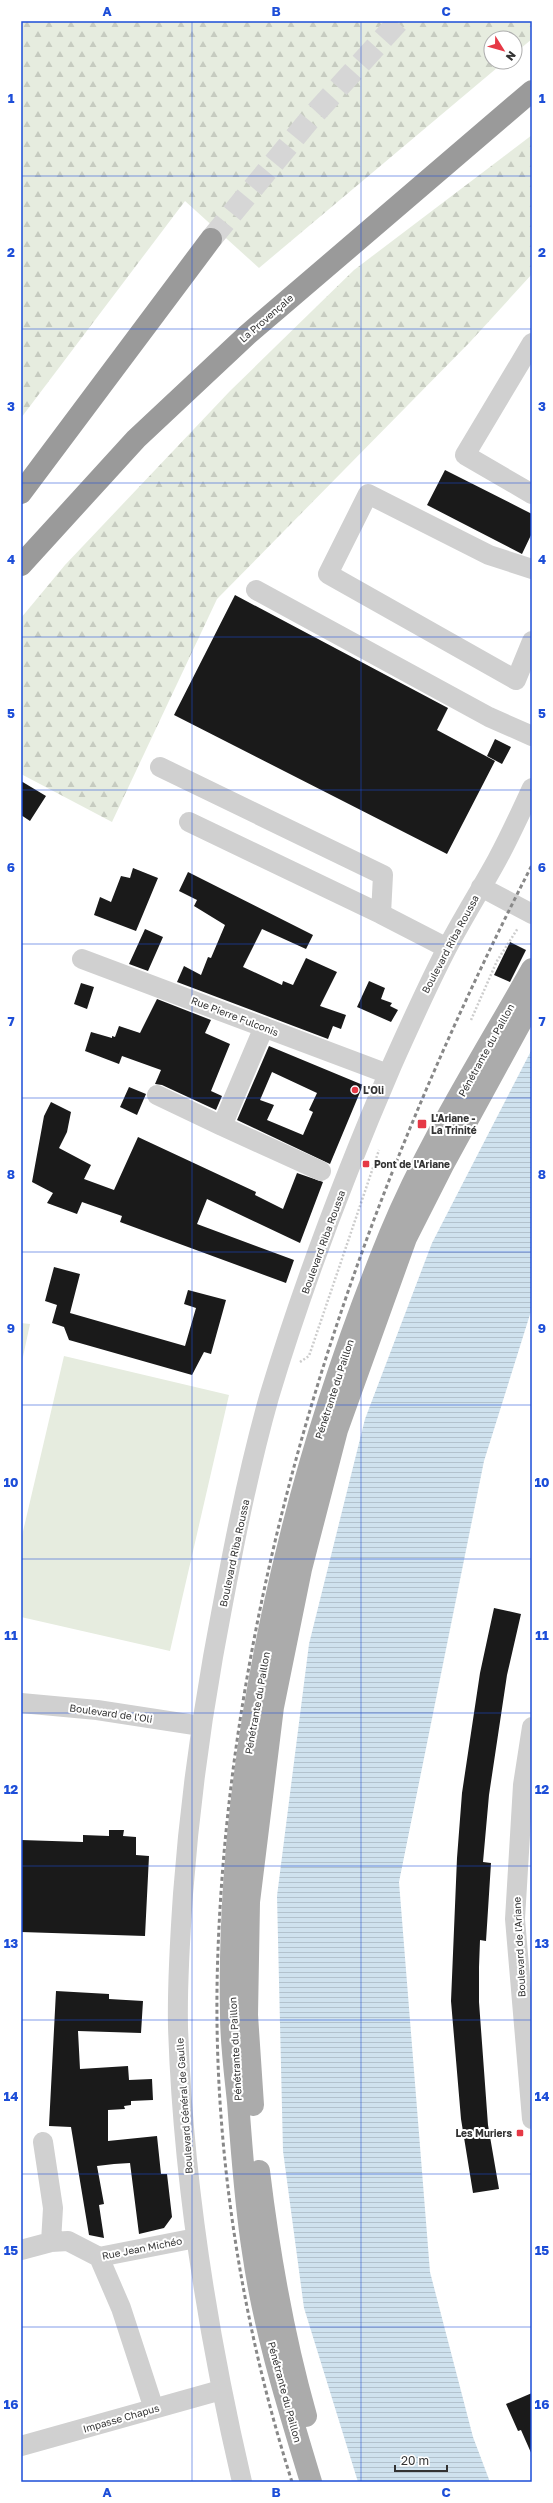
<svg xmlns="http://www.w3.org/2000/svg" width="553" height="2503" font-family="'Golos Text',sans-serif">
<style>
.forest{fill:url(#forest-firs)}
.garden{fill:#e6ecdf}
.water{fill:url(#water-rules)}
.building{fill:#1a1a1a;fill-rule:evenodd}
.lines{fill:none;stroke-linecap:round;stroke-linejoin:round}
.highway-tunnel{stroke:#d6d6d6;stroke-width:22;stroke-dasharray:22 11;stroke-linecap:butt}
.path{stroke:#cdcdcd;stroke-width:2.5;stroke-dasharray:2 2;stroke-linecap:butt}
.minor{stroke:#d0d0d0;stroke-width:20}
.major{stroke:#ababab;stroke-width:22}
.highway{stroke:#9a9a9a;stroke-width:22}
.rail{stroke:#888;stroke-width:3;stroke-dasharray:4 3;stroke-linecap:butt}
.grid{fill:none;stroke:#1d4ed8;stroke-width:1;stroke-opacity:0.55}
.poi-dot{fill:#e63946;stroke:#fff;stroke-width:1.5}
.labels{text-anchor:middle;dominant-baseline:central;stroke-width:4;stroke-linejoin:round;paint-order:stroke}
.street-label{font-size:10px;fill:#333;stroke:#fff}
.poi-label{font-size:10px;font-weight:bold;fill:#333;stroke:#fff;text-anchor:start}
.neatline{fill:none;stroke:#1d4ed8;stroke-width:1.5}
.grid-label{font-size:13px;text-anchor:middle;font-weight:bold;fill:#1d4ed8}
</style>
<defs>
<pattern id="forest-firs" width="22" height="20" patternUnits="userSpaceOnUse"><rect width="22" height="20" fill="#e6ecdf"/><path d="M5 1l3.5 6h-7zM16 11l3.5 6h-7z" fill="#c6cbc0"/></pattern>
<pattern id="water-rules" width="6" height="5" patternUnits="userSpaceOnUse"><rect width="6" height="5" fill="#cfe2ee"/><path d="M0 2.5h6" fill="none" stroke="#b2c2cd"/></pattern>
</defs>
<rect width="100%" height="100%" fill="#fff"/>
<!-- forest -->
<path class="forest" d="M21 21H532V39L515 53V38H491V62H504L259 268 185 201 21 418Z
M532 135V274L470 342 217 599 112 822 21 774V618L65 565 230 391 354 270Z"/>
<!-- garden -->
<path class="garden" d="M21 1323 30 1324 21 1366Z
M64 1356 229 1395 170 1651 21 1617V1540Z"/>
<!-- water -->
<path class="water" d="M532 1049V1308L484 1461 399 1882 430 2272 473 2437 490 2482H358L304 2308 283 2151 277 1896 309 1644 365 1419 432 1243Z"/>
<!-- building -->
<path class="building" d="M445 470 532 514V533L522 554 427 505Z
M235 595 448 708 437 730 495 761 447 854 174 715Z
M495 739 511 747 502 764 487 756Z
M21 781 46 796 30 821 21 815Z
M133 868 158 878 136 931 94 915 100 897 111 902 121 876 130 878Z
M188 872 313 935 306 949 262 929 243 967 282 985 283 981 293 985 306 958 337 972 320 1006 346 1015 341 1029 333 1026 328 1039 177 982 184 966 201 975 208 957 211 958 225 925 194 906 197 900 179 891Z
M145 929 163 937 148 971 129 964Z
M510 942 526 950 510 982 494 975Z
M369 981 385 988 381 999 392 1003 390 1006 398 1010 391 1022 357 1007Z
M81 983 94 987 87 1009 74 1004Z
M157 999 211 1020 205 1033 230 1044 211 1091 222 1096 216 1110 162 1085 155 1084 161 1070 122 1056 119 1064 85 1051 91 1032 112 1038V1036L115 1037 119 1026 140 1033Z
M269 1046 363 1085 330 1164 237 1120ZM272 1072 317 1093 309 1110 313 1112 303 1135 267 1120 274 1105 260 1100Z
M129 1087 146 1094 137 1115 120 1107Z
M51 1102 71 1112 67 1132 59 1148 91 1165 84 1179 114 1190 138 1137 256 1192 255 1195 283 1209 297 1173 323 1182 300 1243 207 1199 197 1224 294 1260 286 1283 120 1222 122 1216 82 1202 77 1214 47 1203 53 1193 32 1182 44 1116Z
M54 1267 80 1274 70 1313 185 1346 196 1308 184 1304 188 1290 226 1300 211 1354 204 1352 192 1375 69 1340 64 1327 52 1323 57 1305 45 1301Z
M494 1608 521 1614 507 1675 489 1795 483 1862 491 1863 486 1941 480 1940 479 1967V2002L488 2125 499 2189 473 2193 461 2119 451 2001 457 1858 462 1793 480 1673Z
M109 1830H124L123 1836 136 1837V1855L149 1856 145 1936 21 1932V1840L83 1842V1835L109 1836Z
M56 1991 109 1994V1999L143 2001 141 2033 78 2031 80 2069 128 2066 129 2080 152 2079 153 2100 131 2101V2105L124 2106 125 2109 108 2110V2141L157 2136 161 2174H167L172 2217 164 2228 139 2234 130 2163 114 2164 97 2166 104 2204 99 2205 104 2238 89 2235 71 2127 49 2126Z
M532 2393V2455L521 2430 518 2431 506 2404Z"/>
<g class="lines">
<!-- highway-tunnel -->
<path class="highway-tunnel" d="M211 239 310 119 399 21"/>
<!-- path -->
<path class="path" d="M471 1020 497 961 518 928
M300 1362 309 1356 379 1150"/>
<!-- minor -->
<path class="minor" d="M532 343 465 455 532 494
M532 569 489 555 368 494 328 574 516 680 532 641
M256 590 489 717 532 736
M160 767 383 875 381 914 447 948
M189 822 381 914
M481 887 532 914
M82 959 388 1074
M264 1027 222 1126 321 1171
M157 1095 222 1126
M21 1703 97 1710 201 1726
M532 1727 523 1785 515 1919 532 2119
M43 2142 53 2208 51 2242
M21 2250 51 2242 68 2241 99 2257 196 2238
M99 2257 121 2308 154 2409
M21 2446 221 2390
M242 2482C207 2332 183 2180 178 2027 177 1982 180 1938 183 1894 189 1814 199 1736 213 1657 229 1570 245 1482 269 1397 303 1284 346 1172 392 1065 409 1027 426 989 445 952 461 921 480 891 497 860 510 836 521 812 532 788"/>
<!-- major -->
<path class="major" d="M253 2105 247 2015 249 1902 273 1707 301 1569 337 1430 406 1238 443 1165 532 1002
M259 2171C269 2254 283 2335 306 2416
M311 2482C288 2406 264 2330 253 2252 245 2202 242 2151 238 2102 235 2073 231 2043 231 2015 226 1756 292 1473 390 1234 428 1142 483 1056 532 969"/>
<!-- highway -->
<path class="highway" d="M21 493 211 239
M21 565 136 439 247 335 532 91"/>
<!-- rail -->
<path class="rail" d="M292 2482C238 2312 211 2129 218 1950 232 1571 360 1200 532 865"/>
</g>
<!-- grid -->
<path class="grid" d="M192 21V2482M361 21V2482M21 176H532M21 329H532M21 483H532M21 637H532M21 790H532M21 944H532M21 1098H532M21 1252H532M21 1405H532M21 1559H532M21 1713H532M21 1866H532M21 2020H532M21 2174H532M21 2327H532"/>
<!-- markers -->
<g class="poi-dot">
<circle cx="355" cy="1090" r="4"/>
<rect x="417" y="1119" width="10" height="10" rx="2"/>
<rect x="362" y="1160" width="8" height="8" rx="2"/>
<rect x="516" y="2129" width="8" height="8" rx="2"/>
</g>
<g class="labels">
<!-- street labels -->
<g class="street-label">
<text transform="translate(266 318) rotate(-41)">La Provençale</text>
<text transform="translate(450 944) rotate(-62)">Boulevard Riba Roussa</text>
<text transform="translate(235 1016) rotate(21)">Rue Pierre Fulconis</text>
<text transform="translate(486 1050) rotate(-61)">Pénétrante du Paillon</text>
<text transform="translate(323 1242) rotate(-70)">Boulevard Riba Roussa</text>
<text transform="translate(334 1389) rotate(-72)">Pénétrante du Paillon</text>
<text transform="translate(234 1553) rotate(-78)">Boulevard Riba Roussa</text>
<text transform="translate(257 1703) rotate(-80)">Pénétrante du Paillon</text>
<text transform="translate(111 1713) rotate(8)">Boulevard de l'Oli</text>
<text transform="translate(519 1947) rotate(-93)">Boulevard de l'Ariane</text>
<text transform="translate(235 2049) rotate(-93)">Pénétrante du Paillon</text>
<text transform="translate(184 2106) rotate(-94)">Boulevard Général de Gaulle</text>
<text transform="translate(142 2248) rotate(-11)">Rue Jean Michéo</text>
<text transform="translate(285 2392) rotate(75)">Pénétrante du Paillon</text>
<text transform="translate(121 2418) rotate(-16)">Impasse Chapus</text>
</g>
<!-- poi labels -->
<g class="poi-label">
<text x="363" y="1090">L'Oli</text>
<text x="431" y="1118">L'Ariane -<tspan x="431" dy="12">La Trinité</tspan></text>
<text x="374" y="1164">Pont de l'Ariane</text>
<text x="512" y="2133" text-anchor="end">Les Muriers</text>
</g>
</g>
<!-- border -->
<rect width="553" height="2503" fill="none" stroke="#ffffff" stroke-width="44"/>
<!-- north arrow -->
<g transform="translate(503 50) rotate(127)"><circle r="19" fill="#ffffff" stroke="#adadad"/>
<path d="M0-3L7 15L0 10L-7 15Z" fill="#e63946"/>
<text y="-6" font-size="11" font-weight="bold" text-anchor="middle" fill="#333333">N</text>
</g>
<!-- scale -->
<path d="M395 2465v6h52v-6" fill="none" stroke="#333333" stroke-width="2"/>
<text x="401" y="2465" font-size="12" fill="#333333" stroke="#ffffff" stroke-width="3" paint-order="stroke">20 m</text>
<rect x="22" y="22" width="509" height="2459" class="neatline"/>
<g class="grid-label">
<text x="107" y="16">A</text>
<text x="276" y="16">B</text>
<text x="446" y="16">C</text>
<text x="11" y="103">1</text>
<text x="542" y="103">1</text>
<text x="11" y="257">2</text>
<text x="542" y="257">2</text>
<text x="11" y="411">3</text>
<text x="542" y="411">3</text>
<text x="11" y="564">4</text>
<text x="542" y="564">4</text>
<text x="11" y="718">5</text>
<text x="542" y="718">5</text>
<text x="11" y="872">6</text>
<text x="542" y="872">6</text>
<text x="11" y="1026">7</text>
<text x="542" y="1026">7</text>
<text x="11" y="1179">8</text>
<text x="542" y="1179">8</text>
<text x="11" y="1333">9</text>
<text x="542" y="1333">9</text>
<text x="11" y="1487">10</text>
<text x="542" y="1487">10</text>
<text x="11" y="1640">11</text>
<text x="542" y="1640">11</text>
<text x="11" y="1794">12</text>
<text x="542" y="1794">12</text>
<text x="11" y="1948">13</text>
<text x="542" y="1948">13</text>
<text x="11" y="2101">14</text>
<text x="542" y="2101">14</text>
<text x="11" y="2255">15</text>
<text x="542" y="2255">15</text>
<text x="11" y="2409">16</text>
<text x="542" y="2409">16</text>
<text x="107" y="2497">A</text>
<text x="276" y="2497">B</text>
<text x="446" y="2497">C</text>
</g>
</svg>
